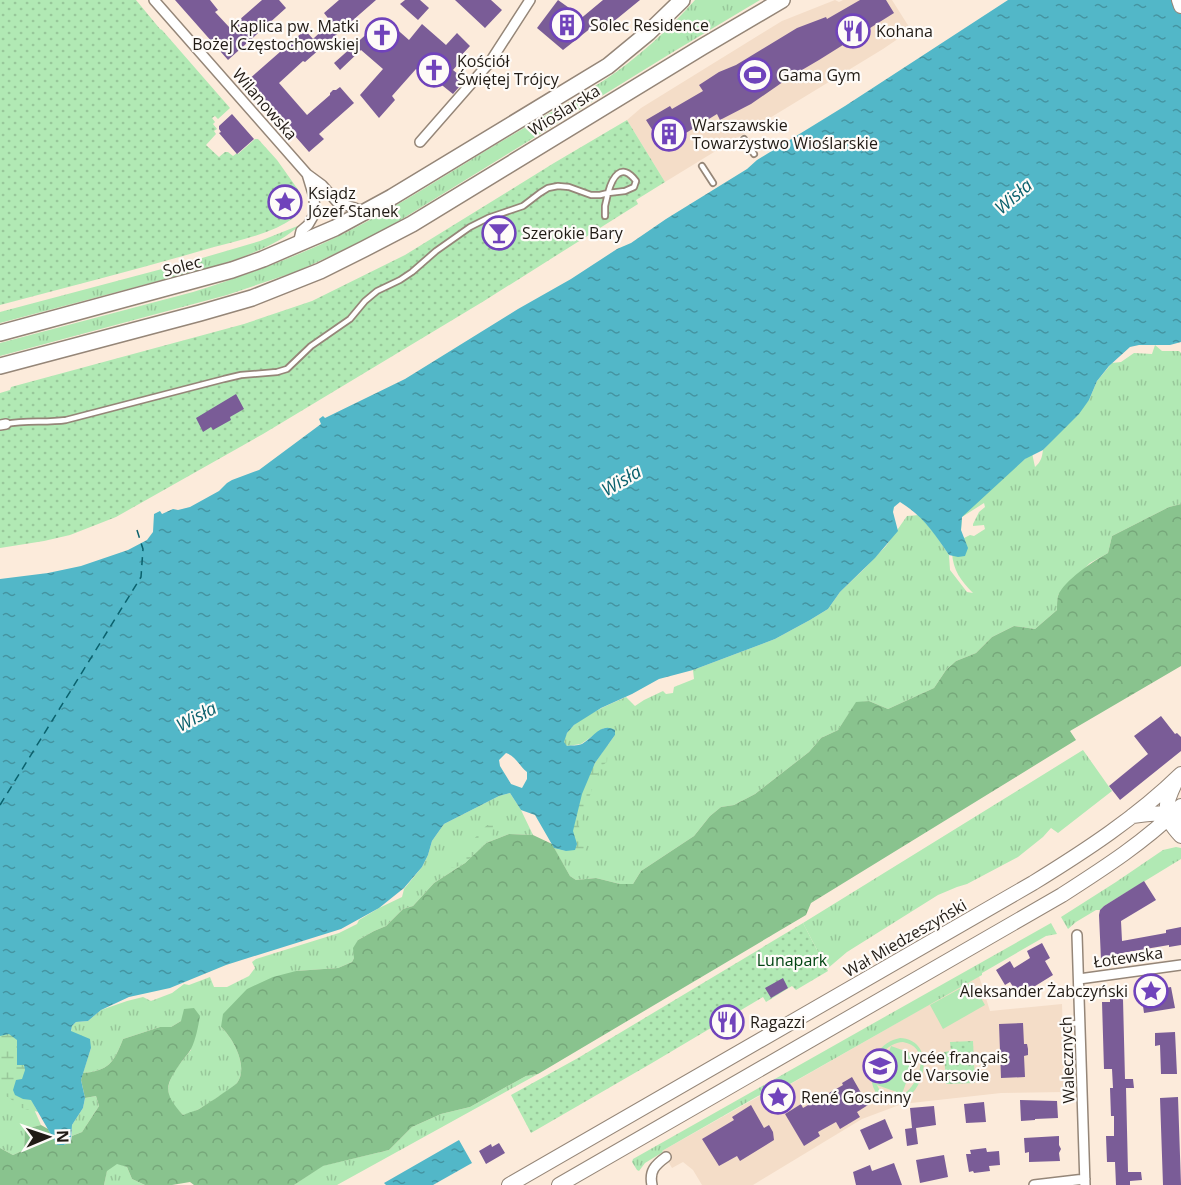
<svg xmlns="http://www.w3.org/2000/svg" width="1181" height="1185" font-family="'Open Sans',sans-serif">
<style>
.built{fill:#f4ddc8}
.grass{fill:url(#grass-tufts)}
.forest{fill:url(#forest-crowns)}
.wetland{fill:url(#wetland-marsh)}
.park{fill:url(#park-dots)}
.pitch{fill:#b1e9b4;fill-rule:evenodd}
.water{fill:url(#water-ripples);fill-rule:evenodd}
.lines{fill:none;stroke-linecap:round;stroke-linejoin:round}
.ferry{stroke:#0a616d;stroke-width:1.5;stroke-dasharray:8 6;stroke-linecap:butt}
.building{fill:#7a5c97}
.lane-casing{stroke:#958678;stroke-width:8}
.street-casing{stroke:#958678;stroke-width:12}
.secondary-casing{stroke:#958678;stroke-width:16}
.primary-casing{stroke:#958678;stroke-width:18}
.lane{stroke:#fff;stroke-width:4.5}
.street{stroke:#fff;stroke-width:9}
.secondary{stroke:#fff;stroke-width:14}
.primary{stroke:#fff;stroke-width:15}
.labels{text-anchor:middle;dominant-baseline:central;stroke-width:4.5;stroke-linejoin:round;paint-order:stroke}
.poi-label{font-size:16px;fill:#201a14;stroke:#fefbf8;text-anchor:start}
.street-label{font-size:16px;fill:#201a14;stroke:#fefbf8}
.park-label{font-size:16px;fill:#014412;stroke:#fefbf8}
.water-label{font-size:18px;font-style:italic;fill:#0a616d;stroke:#fefbf8}
</style>
<defs>
<pattern id="grass-tufts" width="24" height="20" patternUnits="userSpaceOnUse" patternTransform="scale(1.5)"><rect width="24" height="20" fill="#b1e9b4"/><path d="M3 7l-1-3M5 7V3M7 7l1-3M15 17l-1-3M17 17v-4M19 17l1-3" fill="none" stroke="#98c79a"/></pattern>
<pattern id="forest-crowns" width="20" height="18" patternUnits="userSpaceOnUse" patternTransform="scale(1.5)"><rect width="20" height="18" fill="#89c38e"/><path d="M2 6a3 3 0 1 1 6 0M12 15a3 3 0 1 1 6 0" fill="none" stroke="#76a77a"/></pattern>
<pattern id="wetland-marsh" width="20" height="14" patternUnits="userSpaceOnUse" patternTransform="scale(1.5)"><rect width="20" height="14" fill="#b1e9b4"/><path d="M1 5h8M5 5V1M11 12h8M15 12V8" fill="none" stroke="#98c79a"/></pattern>
<pattern id="park-dots" width="8" height="8" patternUnits="userSpaceOnUse" patternTransform="scale(1.5)"><rect width="8" height="8" fill="#b1e9b4"/><path d="M2 2h.1M6 6h.1" fill="none" stroke="#98c79a" stroke-width="1.8" stroke-linecap="round"/></pattern>
<pattern id="water-ripples" width="26" height="14" patternUnits="userSpaceOnUse" patternTransform="scale(1.5)"><rect width="26" height="14" fill="#52b7c8"/><path d="M2 4q2-2 4 0t4 0M15 11q2-2 4 0t4 0" fill="none" stroke="#4494a1"/></pattern>
</defs>
<rect width="100%" height="100%" fill="#fcebdb"/>
<!-- built -->
<path class="built" d="M835 0 839 2 843 0H892L911 30 883 49 665 182 627 120 641 108 782 21Z
M979 976 990 1011 1062 1004 1065 1092 1001 1093 902 1104 862 1119 753 1185H702L693 1170 683 1162 672 1168 662 1151 765 1093 768 1097Z"/>
<!-- grass -->
<path class="grass" d="M695 0H760L673 52 381 232 328 257 298 271 227 295 0 356V343L193 292C245 276 296 257 345 233 399 206 450 172 502 141 535 121 570 102 603 81 637 59 668 30 695 0Z
M300 225C266 257 192 272 147 284 98 297 49 310 0 323V312L192 261 260 241Z
M1155 345 1162 351H1179L1181 353V504L1169 507 1112 536 1108 553 1090 563 1058 595 1057 610 1035 629 1014 626 992 637 976 653 956 661 946 670 934 688 888 709 869 701 856 703 838 730 821 738 809 752 755 794 734 805 721 807 710 816 694 836 641 871 633 884H620L596 878 576 880 570 876 554 848 566 851 595 763 615 735 604 728 581 744 567 746 563 742C565 739 565 736 567 733 576 718 610 704 626 697L635 706 644 700 663 691 666 694 673 693 674 687 694 679 693 670 775 639 810 620 828 609 840 592 863 570 886 546 907 516 919 515 934 533 949 555 950 570 967 592 973 593C961 581 953 570 952 553L964 538 970 535 974 536 985 529 984 525 973 526V524L979 512 985 507 984 503 962 517 961 530 959 513 1032 453 1035 467C1041 462 1042 457 1043 450L1089 400 1097 381 1112 363 1121 362 1134 353 1152 354Z
M1083 750 1112 791 1058 833 1051 828 1043 837 1018 857 967 884 957 887 938 895 847 952 827 969 803 923Z
M510 793 521 810 533 835 509 834 486 843 465 863 434 883 413 906 403 909 386 926 374 931 358 940 354 958 352 962 338 968 296 971 221 1027C233 1038 249 1067 237 1083 234 1087 202 1108 197 1110 193 1112 188 1114 183 1115 180 1112 176 1108 173 1105 159 1085 179 1065 191 1050L181 1021 171 1027H160L123 1039C114 1062 109 1071 83 1073L91 1048 71 1032 72 1026 76 1022 88 1021 101 1010 127 1001 143 997 151 1001 172 993 184 984 189 985 210 977 214 987H227L249 976 255 968 252 962 256 959 339 933 357 924 359 920 379 908 402 897 404 889 422 867 428 855 432 841 444 824 499 796Z
M1176 847 1181 848V859L1104 906 1100 910H1096L1076 922 1068 929 1061 917 1116 882 1163 850Z
M1051 923 1057 934 1046 936 982 973V975L767 1097 765 1093 758 1096 662 1151 663 1152 645 1163 639 1171 637 1170 632 1162 633 1159Z
M538 1074 337 1185H294L322 1166 389 1150 412 1127 441 1114 470 1107 526 1076Z
M0 1085 30 1100 41 1125 25 1129 24 1150 13 1155 0 1148Z
M96 1096 99 1106 82 1132 72 1136V1125L83 1108 85 1098Z
M117 1163 127 1167 132 1179 145 1185H104L107 1170Z"/>
<!-- forest -->
<path class="forest" d="M1181 504V666L1070 731 1076 740 811 903 806 915 538 1074 526 1076 470 1107 441 1114 412 1127 389 1150 323 1166 294 1185H194L190 1182 172 1185H145L132 1179 127 1167 117 1164 107 1171 104 1185H0V1148L13 1155 24 1150 25 1129 41 1125 48 1129 57 1145H64L71 1141 72 1136 82 1132 99 1106 96 1096 85 1098 81 1080 83 1073C109 1071 114 1062 123 1039L160 1027H171L181 1021 184 1009 194 1008 200 1016C198 1027 196 1039 191 1049 189 1053 185 1057 182 1061 165 1085 162 1092 183 1115 187 1113 192 1112 197 1110 202 1108 234 1086 237 1083 249 1067 233 1038 221 1027L223 1014 247 989 273 977 296 971 338 968 352 962 354 958 353 948 358 940 374 931 386 926 403 909 413 906 434 883 465 863 486 843 509 834 533 835 552 844 570 876 576 880 596 878 620 884H633L641 871 694 836 710 816 721 807 734 805 755 794 809 752 821 738 838 730 856 702 869 701 888 709 934 688 946 670 956 661 976 653 992 637 1014 626 1035 629 1057 610C1057 606 1057 600 1058 596 1063 581 1095 560 1108 553L1112 536 1169 507Z"/>
<!-- wetland -->
<path class="wetland" d="M608 744 607 762 600 767 579 826 582 838 586 841 584 858 581 862H576L566 851 554 848 548 836Z
M487 825H493L492 836 486 843 465 863 456 867 446 869 442 863 445 861 456 858Z
M0 1026 22 1027 25 1070C24 1084 31 1100 38 1112 33 1110 27 1110 22 1108 12 1104 13 1095 0 1096Z"/>
<!-- park -->
<path class="park" d="M0 0H136L160 29 162 30 230 108 218 119 215 116 212 118 215 122 213 124 217 129 214 131 216 134 206 145 219 157 225 152H228L233 156 237 153 238 154 255 139H258L277 160 299 191 282 201 281 202 296 216C275 233 240 240 214 247 143 268 71 286 0 305Z
M627 120 665 182 636 200 638 204 484 301 263 434 116 517 70 535 44 541 0 548V393L10 390 11 387 244 324 312 301 405 255 554 163Z
M803 923 828 971 796 990 792 986 766 1002 763 997 652 1063 531 1133 511 1095 578 1058Z
M973 1041 975 1083 946 1084 944 1052 951 1051 950 1042Z"/>
<!-- pitch -->
<path class="pitch" d="M972 982 985 1005 943 1029 930 1005Z
M900 1038C942 1040 922 1110 888 1101 868 1096 868 1068 877 1053 883 1045 890 1040 900 1038ZM903 1042C947 1050 897 1129 877 1085L902 1094 916 1055 891 1046 877 1085C871 1066 883 1043 903 1042Z"/>
<!-- water -->
<path class="water" d="M1008 0H1181V342L1170 345H1139L1130 347 1109 366 1097 381 1089 400 1079 414 1043 450 1025 459 962 517 961 530 968 548 965 556 958 557 949 555C934 533 923 516 900 502L894 507 893 512 898 531 875 558 840 592 828 609 810 620 775 639 693 670 659 679 632 694 601 708 574 725 567 733 564 742 567 746C571 745 578 746 582 744 593 738 601 722 615 730V735L595 763 582 794 573 831 577 844 575 850 566 851 554 848 535 815 521 810 510 793 499 796 444 824 432 841 428 855 422 867 404 888 379 908 341 929 226 965 170 988 129 997 101 1010 88 1021 76 1022 72 1026 71 1031 90 1039 91 1048 81 1080 85 1098 83 1108 72 1125 71 1141 64 1145H57L31 1100 23 1099 15 1095 13 1090 16 1080 22 1079 25 1070 24 1065H17V1040L9 1034 0 1036V579L48 573 81 566 128 550 147 540 153 532 154 514 160 511 162 514 173 509 178 510 190 507 219 491 227 483 232 480 259 470 321 424 319 419 323 416 325 418 405 379 518 309 571 279 617 249 631 243 666 219 747 169 757 160 845 106ZM506 753C516 756 519 766 527 772V779L522 788 511 784 500 766 499 760Z
M459 1140 472 1163 433 1185H386L384 1183Z"/>
<g class="lines">
<!-- ferry -->
<path class="ferry" d="M0 805 141 577 143 549 136 527"/>
</g>
<!-- building -->
<path class="building" d="M175 0H210L218 10 215 12 230 28 262 0H279L286 8 228 60Z
M339 0H376L305 62 303 61 279 83 307 115 330 95V93L333 90H336L340 87 354 103 319 134 324 139 309 152 247 81 305 30 313 39 331 22 324 13Z
M405 0H420L429 8 418 20 400 4Z
M455 0H491L502 10 485 28Z
M558 0 572 10 579 20 603 0H640L602 31 596 24 563 50 537 28Z
M860 0H886L894 13 819 60 790 77 751 104 720 120 717 114 663 147 646 120 670 106 672 109 703 91 699 85 719 72 736 65 797 28 826 17 827 19Z
M384 18 409 40 422 24 446 45 457 33 470 46 457 60 459 63 453 70 465 80 453 94 428 74 429 80 416 69 392 96 395 100 379 118 360 95 383 69 361 50 340 70 334 63 370 31 372 33Z
M232 114 254 139 237 154 219 133 221 132 219 129V126Z
M236 394 244 409 230 417 231 420 213 430 211 427 203 432 196 418Z
M1161 716 1175 734 1177 733 1181 737V751L1120 800 1109 786 1148 754 1134 736Z
M1144 881 1156 900 1121 921 1122 941 1166 933V930L1181 927V945L1169 947V945L1122 953 1123 957 1101 960 1099 915 1100 910 1104 906Z
M1042 943 1050 958 1045 961 1053 975 1019 996 1010 982 1005 985 996 970 1010 961 1014 968 1030 958 1027 951Z
M783 978 788 988 771 998 765 988Z
M1171 987 1175 1008 1144 1013 1141 992Z
M1110 999H1123L1125 1079H1133L1134 1088H1126L1128 1172H1141L1142 1180 1130 1181V1185H1116L1115 1162H1107L1106 1136H1114V1116H1111L1110 1088H1113L1112 1069H1104L1102 1002H1110Z
M1023 1023 1024 1044H1027L1028 1049V1055L1024 1056 1025 1077 1001 1078 999 1024Z
M1175 1032 1177 1074H1161L1160 1045 1155 1046V1033Z
M852 1077 868 1105 857 1112 860 1117 840 1129 836 1122 818 1132 820 1136 804 1146 785 1114 801 1104 803 1108 843 1085 842 1083Z
M1178 1097 1181 1185H1163L1160 1098Z
M1020 1100 1057 1101 1058 1118 1035 1119V1120L1021 1121Z
M984 1102 986 1122 966 1123 964 1104Z
M751 1105 764 1128 769 1125 773 1132 774 1140 740 1161 737 1156 719 1166 702 1139 734 1120 732 1117Z
M934 1106 936 1125 916 1128 918 1144 907 1146 905 1129 912 1128 910 1108Z
M885 1119 893 1138 869 1150 860 1130Z
M1059 1136V1145L1061 1149 1059 1153 1060 1161 1029 1162V1152L1025 1153 1024 1138Z
M499 1143 505 1153 486 1164 479 1151 491 1144 492 1147Z
M986 1148 987 1152 999 1151 1000 1165 989 1166 990 1171 974 1173 973 1171 969 1172 966 1154H971L970 1150Z
M944 1155 948 1177 920 1183 916 1160Z
M894 1163 902 1185H856L853 1172 870 1165 872 1171Z"/>
<g class="lines">
<defs>
<path id="lane" d="M744 139 754 154
M702 166 713 183
M6 424C26 420 46 423 66 420L224 379 241 375 277 372 287 369 311 346 350 319 365 301 377 291 400 280 412 272 436 251 470 227 488 218 523 206 540 193 548 188 558 186 569 187 591 195H600L608 193C612 178 621 161 636 181L634 187 625 191 608 193 605 206V216
M1063 1024 1081 1023"/>
<path id="street" d="M154 0 307 174 322 185 337 202 366 212
M420 142 490 62 530 0
M298 244 301 231 308 225 315 213 314 197 307 174
M0 425 6 424
M1077 935 1085 1185
M1079 979 1181 965
M652 1185C649 1171 655 1165 666 1157
M1034 1185 1085 1179"/>
<path id="secondary" d="M1179 0 1181 6
M1176 781C1164 806 1161 815 1181 836
M1132 816C1149 814 1167 810 1181 820
M509 1185 1033 883C1085 851 1137 817 1181 774
M559 1185 1062 895C1104 868 1146 841 1181 806"/>
<path id="primary" d="M0 333 232 270 263 259 335 228 392 197 608 66 648 33 682 0
M0 366 200 313 252 298 320 271 364 249 412 224 702 47 782 0"/>
</defs>
<!-- lane casing -->
<use href="#lane" class="lane-casing"/>
<!-- street casing -->
<use href="#street" class="street-casing"/>
<!-- secondary casing -->
<use href="#secondary" class="secondary-casing"/>
<!-- primary casing -->
<use href="#primary" class="primary-casing"/>
<!-- lane -->
<use href="#lane" class="lane"/>
<!-- street -->
<use href="#street" class="street"/>
<!-- secondary -->
<use href="#secondary" class="secondary"/>
<!-- primary -->
<use href="#primary" class="primary"/>
</g>
<!-- icons -->
<defs>
<symbol id="building-ring" viewBox="-11 -11 22 22"><circle r="9.5" fill="#fefbf8" stroke="#7043bb" stroke-width="1.5"/><path d="M-4-6H4V6H1V3H-1V6H-4ZM-2.5-4.3h1.7v1.8h-1.7ZM.8-4.3h1.7v1.8H.8ZM-2.5-1h1.7V.8h-1.7ZM.8-1h1.7V.8H.8Z" fill="#7043bb"/></symbol>
<symbol id="restaurant-ring" viewBox="-11 -11 22 22"><circle r="9.5" fill="#fefbf8" stroke="#7043bb" stroke-width="1.5"/><path d="M-5-6h1v4h1v-4h1v4h1v-4h1v5L-1.5 .5V6h-2V.5L-5-1ZM5-6V6H3V1.5H1.5Q1.5-4 5-6Z" fill="#7043bb"/></symbol>
<symbol id="church-ring" viewBox="-11 -11 22 22"><circle r="9.5" fill="#fefbf8" stroke="#7043bb" stroke-width="1.5"/><path d="M-1.2-6h2.4v3.5h3.3v2.4h-3.3V6h-2.4V-.1h-3.3v-2.4h3.3Z" fill="#7043bb"/></symbol>
<symbol id="stadium-ring" viewBox="-11 -11 22 22"><circle r="9.5" fill="#fefbf8" stroke="#7043bb" stroke-width="1.5"/><path d="M0-5a6.5 5 0 1 0 0 10a6.5 5 0 1 0 0-10ZM-3.5-1.8h7v3.6h-7Z" fill="#7043bb"/></symbol>
<symbol id="sight-ring" viewBox="-11 -11 22 22"><circle r="9.5" fill="#fefbf8" stroke="#7043bb" stroke-width="1.5"/><path d="M0-6L1.8-2.2L6-1.7L2.9 1.2L3.7 5.4L0 3.3L-3.7 5.4L-2.9 1.2L-6-1.7L-1.8-2.2Z" fill="#7043bb"/></symbol>
<symbol id="bar-ring" viewBox="-11 -11 22 22"><circle r="9.5" fill="#fefbf8" stroke="#7043bb" stroke-width="1.5"/><path d="M-6-5H6L.8 .8V4.5H3.5V6h-7V4.5H-.8V.8Z" fill="#7043bb"/></symbol>
<symbol id="school-ring" viewBox="-11 -11 22 22"><circle r="9.5" fill="#fefbf8" stroke="#7043bb" stroke-width="1.5"/><path d="M0-5L7-2L0 1L-7-2ZM-4 1L0 2.5L4 1V4Q0 6-4 4Z" fill="#7043bb"/></symbol>
</defs>
<g fill-rule="evenodd">
<use href="#building-ring" x="548" y="6" width="38" height="38"/>
<use href="#restaurant-ring" x="834" y="12" width="38" height="38"/>
<use href="#church-ring" x="363" y="16" width="38" height="38"/>
<use href="#church-ring" x="415" y="51" width="38" height="38"/>
<use href="#stadium-ring" x="736" y="56" width="38" height="38"/>
<use href="#building-ring" x="650" y="115" width="38" height="38"/>
<use href="#sight-ring" x="266" y="183" width="38" height="38"/>
<use href="#bar-ring" x="480" y="214" width="38" height="38"/>
<use href="#sight-ring" x="1132" y="972" width="38" height="38"/>
<use href="#restaurant-ring" x="708" y="1003" width="38" height="38"/>
<use href="#school-ring" x="861" y="1047" width="38" height="38"/>
<use href="#sight-ring" x="759" y="1078" width="38" height="38"/>
</g>
<g class="labels">
<!-- poi labels -->
<g class="poi-label">
<text x="590" y="25">Solec Residence</text>
<text x="359" y="26" text-anchor="end">Kaplica pw. Matki<tspan x="359" dy="18">Bożej Częstochowskiej</tspan></text>
<text x="876" y="31">Kohana</text>
<text x="457" y="61">Kościół<tspan x="457" dy="18">Świętej Trójcy</tspan></text>
<text x="778" y="75">Gama Gym</text>
<text x="692" y="125">Warszawskie<tspan x="692" dy="18">Towarzystwo Wioślarskie</tspan></text>
<text x="308" y="193">Ksiądz<tspan x="308" dy="18">Józef Stanek</tspan></text>
<text x="522" y="233">Szerokie Bary</text>
<text x="1128" y="991" text-anchor="end">Aleksander Żabczyński</text>
<text x="750" y="1022">Ragazzi</text>
<text x="903" y="1057">Lycée français<tspan x="903" dy="18">de Varsovie</tspan></text>
<text x="801" y="1097">René Goscinny</text>
</g>
<!-- street labels -->
<g class="street-label">
<text transform="translate(265 104) rotate(49)">Wilanowska</text>
<text transform="translate(564 110) rotate(-32)">Wioślarska</text>
<text transform="translate(182 266) rotate(-15)">Solec</text>
<text transform="translate(905 938) rotate(-30)">Wał Miedzeszyński</text>
<text transform="translate(1128 957) rotate(-8)">Łotewska</text>
<text transform="translate(1067 1060) rotate(-92)">Walecznych</text>
</g>
<!-- park labels -->
<g class="park-label">
<text x="792" y="960">Lunapark</text>
</g>
<!-- water labels -->
<g class="water-label">
<text transform="translate(1013 196) rotate(-41)">Wisła</text>
<text transform="translate(621 480) rotate(-30)">Wisła</text>
<text transform="translate(196 716) rotate(-28)">Wisła</text>
</g>
</g>
<!-- north arrow -->
<g transform="translate(48 1137) rotate(88)" stroke="#fefbf8" stroke-width="4.5" paint-order="stroke">
<path d="M0-4.5L10 22L0 15L-10 22Z" fill="#201a14"/>
<text y="-9" font-size="16" font-weight="bold" text-anchor="middle" fill="#201a14">N</text>
</g>
</svg>
